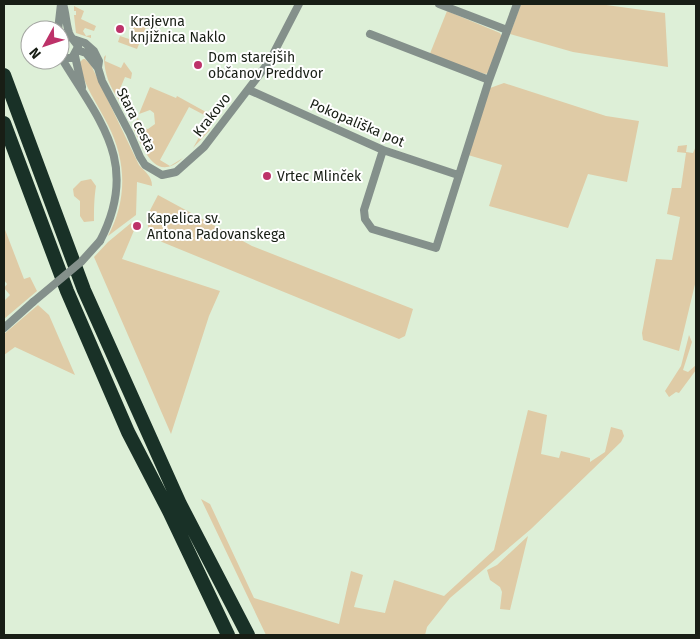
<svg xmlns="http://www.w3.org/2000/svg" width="700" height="639" font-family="'Fira Sans',sans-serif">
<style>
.green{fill:#dfcba6}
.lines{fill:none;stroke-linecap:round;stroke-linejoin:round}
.minor{stroke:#84908b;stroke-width:8}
.motorway{stroke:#193127;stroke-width:14}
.minor-bridge{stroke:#84908b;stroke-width:8}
.poi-dot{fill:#bd3269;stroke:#fff;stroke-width:2}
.labels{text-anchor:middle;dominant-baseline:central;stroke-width:4;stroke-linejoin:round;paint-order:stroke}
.poi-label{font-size:14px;fill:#181e15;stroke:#fff;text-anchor:start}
.street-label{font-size:14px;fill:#181e15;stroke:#fff}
</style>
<rect width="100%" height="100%" fill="#ddefd7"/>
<!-- green -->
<path class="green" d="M521 4H599L665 13 668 67 573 52 510 34Z
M74 6 84 11 81 19 96 26 94 31 85 28 83 31 86 36 91 35V38L76 33 74 15H76V11H74Z
M447 11 500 33 502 37 489 73 485 74 429 56Z
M137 18 144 21 146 27 137 49 118 42 120 36 129 39Z
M106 55 105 61 121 68 124 62 132 73 131 79 125 77 117 96 123 99 120 101C110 88 104 73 104 57Z
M83 59H85L91 65 139 165C145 172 152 176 152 186L137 182 136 215 108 236C127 200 127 162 108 125 97 103 84 86 79 63Z
M504 83 606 116 639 121 627 182 588 174 568 228 489 206 502 165 468 155 490 88Z
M150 87 176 98 177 96 215 117 207 128 210 130 193 148 210 118 189 107 160 160 170 166 183 158C155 184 144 149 133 128L138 117C139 125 141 128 148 129L155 124 154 113 150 110 139 114Z
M687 145 686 152 693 153 696 146V280L679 351 643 340 642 333 656 259 672 260 680 217 667 214 672 188H681L686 153 677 152 678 146Z
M91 179 96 186C94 199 94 209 94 221L84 222 80 216V201L74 196 73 189 81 181Z
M158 195 252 246 413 309 405 336 399 339 162 242 149 230 146 218Z
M131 223 135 228 122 259 220 291 209 316 171 434 94 257 108 242Z
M4 227 24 279 30 277 37 291 4 319V301L10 295 4 288 7 284 4 280Z
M38 305 49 315 75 375 15 347 4 355V334Z
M689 335 692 342 683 370 688 372 696 365V370L679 393 676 392 669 397 665 391 681 366Z
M528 410 547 415 541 454 559 458 561 451 590 458V462L605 452 611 427 622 430 624 436 621 442 531 529 450 598 427 627 425 635H266L201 499 210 504 254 598 339 624 351 571 363 575 354 607 385 613 394 580 444 596 494 550Z
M528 536 510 610 500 609 502 592 500 587 490 580 487 570 497 565Z"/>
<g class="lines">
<!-- minor -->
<path class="minor" d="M439 4 507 30
M58 30 61 4
M370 34 489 80
M60 38 70 37
M73 39 85 43 94 51 99 61 98 68 102 81 130 134 140 157 145 165 162 175 176 172 204 147 269 62 299 4
M77 50 86 53 98 68
M75 56 82 87
M60 58H72L78 47C76 41 71 39 69 33 66 23 66 14 63 4
M62 59C101 123 140 164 100 241
M249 90 383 150 458 175
M383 150 364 210 365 219 372 229 436 248 489 80 517 4
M4 328 33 302"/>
<!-- motorway -->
<path class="motorway" d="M4 75 84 290 180 504 248 635
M4 123 67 291 128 432 169 511 228 635"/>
<!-- minor-bridge -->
<path class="minor-bridge" d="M33 302 81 262 100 241"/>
</g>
<!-- markers -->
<g class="poi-dot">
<circle cx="120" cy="29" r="5"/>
<circle cx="198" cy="65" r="5"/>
<circle cx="267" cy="176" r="5"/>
<circle cx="137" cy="226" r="5"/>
</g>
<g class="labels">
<!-- poi labels -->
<g class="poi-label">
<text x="130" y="21">Krajevna<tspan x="130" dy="16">knjižnica Naklo</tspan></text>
<text x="208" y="57">Dom starejših<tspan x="208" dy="16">občanov Preddvor</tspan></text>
<text x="277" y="176">Vrtec Mlinček</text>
<text x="147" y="218">Kapelica sv.<tspan x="147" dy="16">Antona Padovanskega</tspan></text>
</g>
<!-- street labels -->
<g class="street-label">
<text transform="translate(212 115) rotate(-52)">Krakovo</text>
<text transform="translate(136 120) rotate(63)">Stara cesta</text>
<text transform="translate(357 123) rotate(23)">Pokopališka pot</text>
</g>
</g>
<!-- border -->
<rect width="700" height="639" fill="none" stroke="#181e15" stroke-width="10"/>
<!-- north arrow -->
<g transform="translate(45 45) rotate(230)"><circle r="24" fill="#ffffff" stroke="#a3a5a1"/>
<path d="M0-4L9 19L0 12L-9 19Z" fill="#bd3269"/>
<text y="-8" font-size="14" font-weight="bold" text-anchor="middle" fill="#181e15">N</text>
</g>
</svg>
